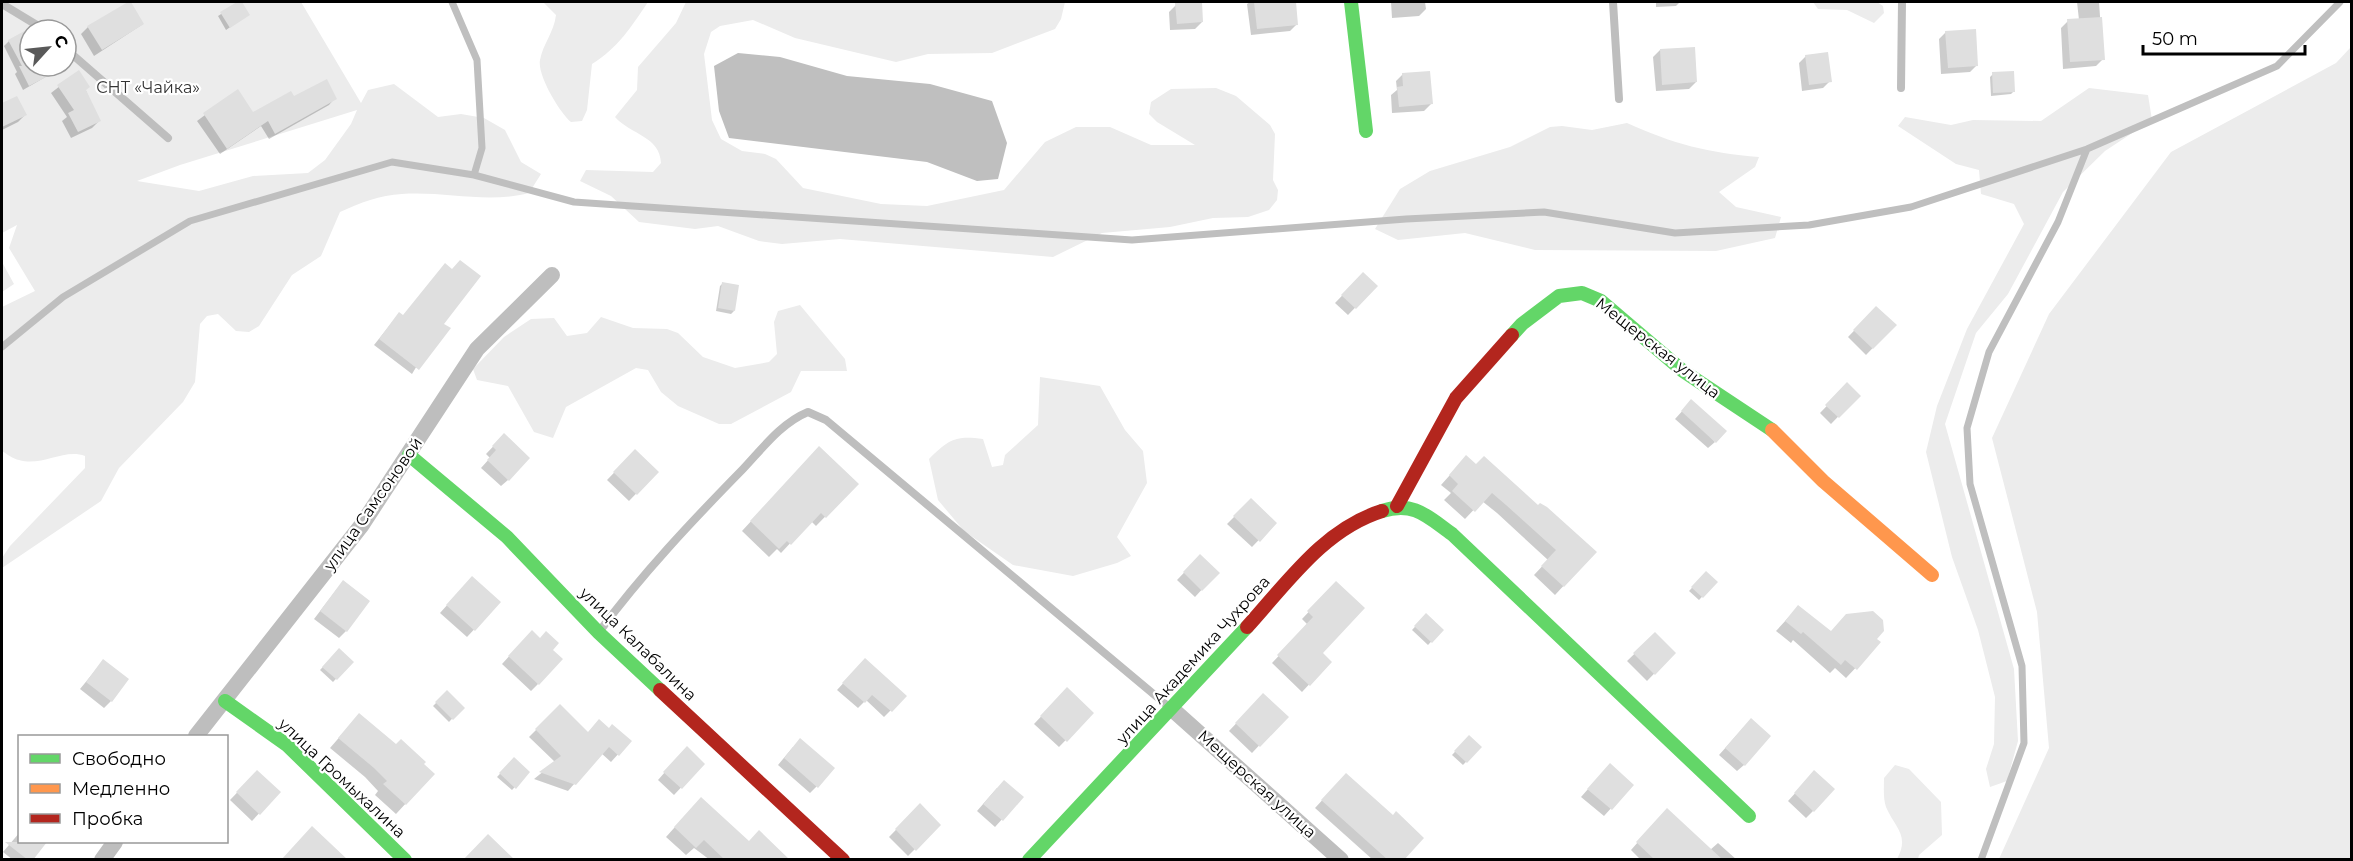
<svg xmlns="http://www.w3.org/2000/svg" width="2353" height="861" font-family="Montserrat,sans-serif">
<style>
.green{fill:#ececec;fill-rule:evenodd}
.water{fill:#bfbfbf}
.shadow{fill:#0003}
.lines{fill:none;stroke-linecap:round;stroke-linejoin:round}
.stream{stroke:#bfbfbf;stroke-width:7}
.building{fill:#dfdfdf}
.lane{stroke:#bebebe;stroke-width:8}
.street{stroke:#bebebe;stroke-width:16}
.fast{stroke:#63d668;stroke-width:14}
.slow{stroke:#ff974d;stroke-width:14}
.jam{stroke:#b3261e;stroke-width:14}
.labels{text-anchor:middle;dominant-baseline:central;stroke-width:4.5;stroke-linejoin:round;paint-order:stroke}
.park-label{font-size:16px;fill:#333;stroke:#fff}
.street-label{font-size:16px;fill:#000;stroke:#fff}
</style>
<rect width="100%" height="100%" fill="#fff"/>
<!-- green -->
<path class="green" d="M2 2H301L361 103 368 90 394 84 438 117 461 114 484 118 505 130 521 162 541 174 529 193C487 204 445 191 402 194 380 195 360 203 340 212L321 256 292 275 259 326 249 332 236 331 218 314 207 316 200 324 195 382 183 402 119 468 101 501 2 568V558L10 546 85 468V456C64 448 42 467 19 460 13 459 7 454 2 451V307L35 291 9 248 17 225 2 233ZM30 30H66V66H30ZM357 110 351 124 325 160 308 173 253 176 199 191 137 181 180 165Z
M543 2H648C631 27 618 48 592 64L587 110 582 121 571 122C560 113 537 75 540 60 543 44 554 32 556 15Z
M686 2H1065L1061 19 1055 29 992 53 928 54 896 62 795 38 753 20 720 26 711 32 704 54 712 120 721 139 742 151 765 154 776 159 803 188 881 204 927 206 1004 190 1045 142 1076 127H1110L1151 145H1195L1157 122 1149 114 1151 102 1171 89 1216 88 1236 96 1270 125 1275 134 1273 180 1278 190 1277 200 1269 210 1248 217 1213 218 1170 227 1102 233 1053 257 840 239 782 244 759 241 718 226 695 229 639 222 611 196 580 181 586 170 653 172 661 163C660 136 631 135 615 117L637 90 638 67 676 23Z
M1813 2H1877L1883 6 1884 13 1874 23 1847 10 1818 9Z
M2351 47V859H1999L2049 748 2037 612 1992 438 2049 314 2171 152 2336 63Z
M2089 88 2148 95 2152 120 2105 151 2063 192 2008 294 1976 333 1945 424 2014 669 2018 741 2007 781 1990 787 1986 769 1994 744 1995 697 1978 630 1952 557 1926 452 1937 406 1967 329 2024 224 2014 204 1981 194 1979 170 1956 164 1898 126 1905 117 1951 125 1973 120 2041 121Z
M1627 123C1673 144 1709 153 1759 157L1755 167 1719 192 1736 207 1781 217 1775 238 1716 251 1535 250 1465 233 1398 240 1375 229 1400 189 1430 171 1510 147 1550 127 1562 126 1592 130Z
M2 262 14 284 2 292Z
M800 305 845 359 847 371H801L791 392 731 424H719L678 406 661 392 648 370 636 368 566 407 553 438 534 432 508 386 477 380 473 369 504 337 531 319 554 318 567 336 587 333 601 317 633 328 667 329 678 333 703 357 735 368 769 362 777 354 774 322 778 311Z
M1040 377 1100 386 1125 430 1143 451 1147 483 1117 537 1131 556 1117 563 1073 576 1013 565 964 531 938 500 929 459C948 440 955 435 983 439L992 467 1003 465 1005 455 1038 425Z
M1895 765 1909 769 1941 802 1942 835 1919 855 1918 859H1897C1910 835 1895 828 1886 807 1883 799 1884 787 1884 778Z"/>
<!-- water -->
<path class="water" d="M738 53 780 57 847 76 930 84 992 101 1007 143 998 179 977 181 927 162 729 138 719 111 714 66Z"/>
<!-- shadow -->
<path class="shadow" d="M240 2 248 15 226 30 218 16Z
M1250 2H1295L1297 24 1290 31 1251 35 1247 4Z
M1391 2H1425L1426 9 1419 16 1392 18Z
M1656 2H1680L1676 6 1656 7Z
M2077 2H2099L2103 59 2096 66 2063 69 2061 28 2068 21 2079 20Z
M1176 5 1202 22 1195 29 1170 30 1169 12Z
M143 24 94 56 81 34 88 27Z
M1946 32 1977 65 1970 72 1941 74 1939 39Z
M30 36V66L61 68 23 90 15 74 17 72 4 46 9 41Z
M1660 50 1696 82 1689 89 1656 91 1653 57Z
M1806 56 1830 81 1823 88 1802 91 1799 63Z
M78 72 99 121 92 128 71 138 62 121 67 117 51 93Z
M1403 74 1431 104 1424 111 1392 113 1391 95 1397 90 1396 81Z
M1993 74 2014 91 2011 94 1991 96 1990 77Z
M237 91 253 114 293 98H335L329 105 269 139 261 126 220 154 197 121Z
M16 98 25 115 18 122 2 130V105Z
M1363 274 1376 286 1348 315 1335 303Z
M723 283 734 311 731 314 716 311 720 286Z
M1876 308 1895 325 1866 355 1848 337Z
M403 316 442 324 412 374 374 345 394 320Z
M1847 385 1858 396 1831 424 1820 413Z
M1685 408 1715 442 1708 448 1675 419Z
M504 435 508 480 501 486 481 468 490 458 486 454Z
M635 451 657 472 629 501 607 480Z
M810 457 857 484 816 526 811 521 781 553 777 549 769 557 742 531Z
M1458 466H1476L1538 507 1595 552 1555 595 1534 575 1548 560 1497 513 1482 501 1465 519 1444 500 1451 493 1441 485Z
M1251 500 1275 523 1252 547 1227 524Z
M1200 556 1217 573 1195 597 1177 580Z
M1706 573 1716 582 1699 600 1689 591Z
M1336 583 1321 653 1330 662 1302 692 1272 663 1308 625 1302 619Z
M465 585 499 603 467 637 440 613Z
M337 589 346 631 339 638 314 619Z
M1798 607 1830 632 1875 639 1879 643 1846 678 1835 668 1830 673 1793 640 1791 643 1776 631Z
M1426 615 1442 630 1428 645 1412 630Z
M1655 634 1674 653 1647 681 1627 661Z
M525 639 538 684 531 691 502 664Z
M339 650 352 662 333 682 320 670Z
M103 661 111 701 104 708 80 689Z
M859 666 905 696 884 717 866 700 858 708 837 690Z
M1067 689 1092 713 1059 747 1034 724Z
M447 692 462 708 449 722 433 706Z
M1263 695 1286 717 1252 753 1229 731Z
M560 706 587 734 609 729 630 741 611 762 601 753 568 791 534 779 555 762 529 737Z
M350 725 396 746 433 774 396 814 375 795 378 791 365 777 330 748Z
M1744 727V765L1737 771 1719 755Z
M1469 737 1480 747 1463 765 1452 755Z
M793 747 817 786 810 793 778 765Z
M680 755 703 764 674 795 658 780Z
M514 759 528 773 512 790 497 777Z
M257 772 279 792 252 821 230 800Z
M1603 772 1632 785 1604 816 1581 797Z
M1808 779 1813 811 1806 818 1788 801Z
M1339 782 1392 817 1402 860H1373L1315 808Z
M997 788 1022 797 995 827 977 811Z
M920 805 939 825 908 856 889 837Z
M692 808 748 843 788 860H710L694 848 686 855 666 837Z
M1660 817 1710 850 1718 843 1737 860H1641L1631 850Z
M20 832V842H45L31 860H13L3 852Z"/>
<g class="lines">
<!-- stream -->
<path class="stream" d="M452 2 477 60 482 148 474 175
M2 347 63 297 190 221 392 162 474 175 574 202 1132 240 1406 219 1544 212 1675 233 1809 225 1911 207 2087 149 2277 66 2340 2
M1981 860 2024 743 2022 666 1970 484 1967 428 1989 352 2058 222 2087 149"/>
</g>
<!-- building -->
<path class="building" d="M128 2H131L144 24 102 50 87 26Z
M237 2H242L250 15 230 28 220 12Z
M1202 2 1203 22 1177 24 1175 3Z
M1254 2H1296L1298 25 1257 29Z
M2102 17 2105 60 2070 62 2067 19Z
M30 28V66H67L29 86 19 66H22L8 40Z
M1976 29 1978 66 1948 68 1945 31Z
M1695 47 1697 82 1662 85 1660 49Z
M1828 52 1832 82 1809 85 1805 55Z
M79 70 90 87 86 90 101 121 78 132 68 113 74 110 57 85Z
M1430 71 1433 104 1399 107 1397 87 1403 86 1402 73Z
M2014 71 2015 92 1993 93 1992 72Z
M327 79 337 99 275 134 268 121 227 149 203 113 238 89 253 112 291 91 294 96Z
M17 96 27 115 2 127V103Z
M460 260 481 276 444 324 451 328 419 370 379 339 399 312 403 315 445 263 452 269Z
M1363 272 1378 286 1356 309 1341 295Z
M722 282 739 285 735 311 718 308Z
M1876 306 1897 325 1873 349 1853 330Z
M1847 382 1861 396 1839 418 1825 405Z
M1691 399 1727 431 1716 443 1681 411Z
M504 433 530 458 509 481 487 460 496 450 492 446Z
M819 446 859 484 826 518 821 513 791 545 787 541 779 549 750 521Z
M635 449 659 472 637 495 613 472Z
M1466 455 1476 464 1484 456 1538 505 1540 503 1547 507 1597 552 1564 587 1541 566 1556 550 1506 505 1492 493 1475 512 1452 491 1458 484 1449 475Z
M1251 498 1277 523 1260 542 1233 516Z
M1200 554 1220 573 1202 591 1183 572Z
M1706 571 1718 582 1703 598 1691 587Z
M472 576 501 602 475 631 446 605Z
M343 580 370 601 347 632 320 611Z
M1336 581 1365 608 1323 653 1332 662 1310 686 1277 655 1313 617 1307 611Z
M1798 605 1831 631 1846 614 1873 611 1883 620 1884 631 1877 639 1881 642 1857 670 1845 660 1841 665 1803 632 1801 634 1785 621Z
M1426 613 1444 630 1432 643 1414 626Z
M532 630 540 638 546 631 559 643 553 650 563 659 539 685 508 656Z
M1655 632 1676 653 1655 675 1633 653Z
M339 648 354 662 337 680 322 667Z
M865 658 907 696 892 712 872 695 865 703 842 683Z
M103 659 129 679 112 702 86 682Z
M1067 687 1094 713 1067 742 1040 716Z
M447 690 465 708 453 720 435 702Z
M1263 693 1289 717 1260 747 1235 723Z
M560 704 588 732 599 719 609 728 612 724 632 741 619 756 609 747 576 785 539 772 561 756 535 729Z
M359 713 396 744 401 739 426 762 424 764 435 774 406 805 383 784 387 781 374 768 338 738Z
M1751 718 1771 736 1745 766 1725 748Z
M1469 735 1482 747 1467 763 1454 751Z
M800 738 835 768 818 788 784 758Z
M687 746 705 764 682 789 663 772Z
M514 757 530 772 516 789 499 773Z
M1610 763 1634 785 1612 810 1587 789Z
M257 770 281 792 260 815 236 792Z
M1814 770 1835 789 1814 812 1794 793Z
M1346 773 1393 815 1396 811 1424 838 1404 860H1388L1321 800Z
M1004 780 1024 797 1003 821 983 804Z
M701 797 749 841 759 830 790 860H725L704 840 696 848 674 827Z
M920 803 941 825 916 851 895 829Z
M1667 808 1723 860H1655L1636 842Z
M312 826 348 860H281Z
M488 834 515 860H463Z
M5 842H47L33 860H28Z"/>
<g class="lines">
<!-- lane -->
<path class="lane" d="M1613 2 1619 99
M2 4 45 30
M66 49 168 138
M1901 88 1902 2
M599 632C642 574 692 521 743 469 762 449 781 423 808 412L826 420 1169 707"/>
<!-- street -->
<path class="street" d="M1172 709 1341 860
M196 736 361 526 477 349 552 275
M102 860 115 842"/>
<!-- fast -->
<path class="fast" d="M1351 2 1366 131
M1512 335 1522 324 1559 296 1582 293 1601 301 1683 371 1772 430
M409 455 507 537 599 633 660 690
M1382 511C1414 501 1427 516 1452 534L1749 816
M225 701 287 745 405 860
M1029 860 1247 627"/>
<!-- slow -->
<path class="slow" d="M1772 430 1823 481 1932 575"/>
<!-- jam -->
<path class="jam" d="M1397 506 1456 398 1512 335
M1247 627C1287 583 1324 529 1382 511
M660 690 843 860"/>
</g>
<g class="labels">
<!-- park labels -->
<g class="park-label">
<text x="148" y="87">СНТ «Чайка»</text>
</g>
<!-- street labels -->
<g class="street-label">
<text transform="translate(1658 348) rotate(38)">Мещерская улица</text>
<text transform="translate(373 504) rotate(-55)">улица Самсоновой</text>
<text transform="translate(638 644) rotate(44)">улица Калабалина</text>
<text transform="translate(1193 660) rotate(-48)">улица Академика Чухрова</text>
<text transform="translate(342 778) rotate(43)">улица Громыхалина</text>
<text transform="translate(1257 784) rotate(42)">Мещерская улица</text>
</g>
</g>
<!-- border -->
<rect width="2353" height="861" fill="none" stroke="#000000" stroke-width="6"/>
<!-- legend -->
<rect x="18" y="735" width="210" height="108" fill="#ffffff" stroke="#999999" stroke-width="1.5"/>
<rect x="30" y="754" width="30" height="9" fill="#63d668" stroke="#999999" stroke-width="1.5"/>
<text x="72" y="765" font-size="18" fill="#000000">Свободно</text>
<rect x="30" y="784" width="30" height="9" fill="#ff974d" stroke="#999999" stroke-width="1.5"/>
<text x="72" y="795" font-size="18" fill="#000000">Медленно</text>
<rect x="30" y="814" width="30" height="9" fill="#b3261e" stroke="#999999" stroke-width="1.5"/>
<text x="72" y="825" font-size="18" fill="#000000">Пробка</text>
<!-- north arrow -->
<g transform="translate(48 48) rotate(63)"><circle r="28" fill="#ffffff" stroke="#999999" stroke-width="1.5"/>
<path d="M0-4.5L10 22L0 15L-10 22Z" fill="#595959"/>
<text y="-9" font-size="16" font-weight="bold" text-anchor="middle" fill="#000000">С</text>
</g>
<!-- scale -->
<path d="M2143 45v9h162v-9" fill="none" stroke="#000000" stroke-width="3"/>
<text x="2152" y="45" font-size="18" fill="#000000" stroke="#ffffff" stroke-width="4.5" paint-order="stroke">50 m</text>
</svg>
